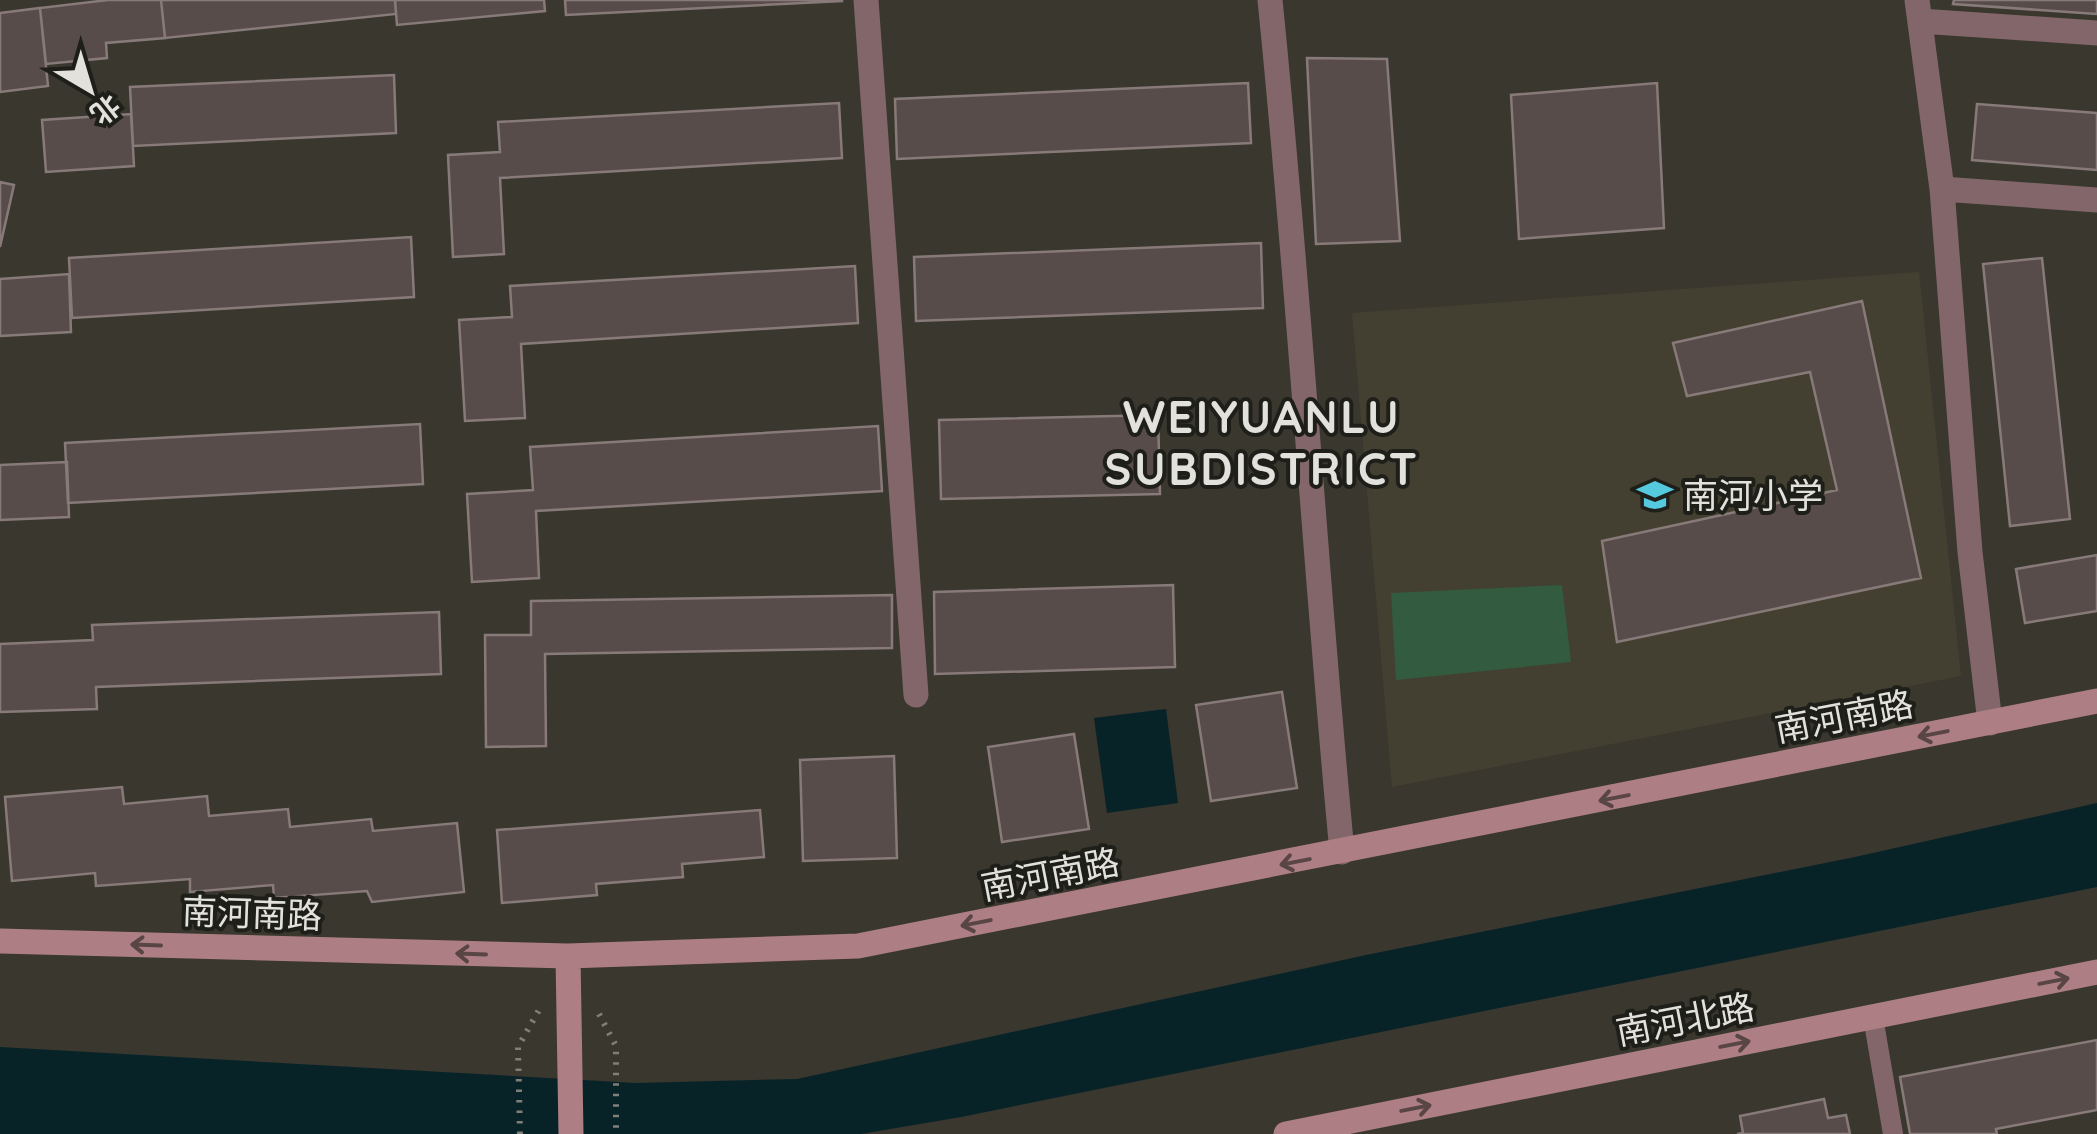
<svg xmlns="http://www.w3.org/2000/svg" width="2097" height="1134" font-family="Quicksand,'Noto Sans SC',sans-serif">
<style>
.built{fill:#444031}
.green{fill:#325b3f}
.water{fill:#082328}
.building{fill:#584c4b;stroke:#877a78;stroke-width:2.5}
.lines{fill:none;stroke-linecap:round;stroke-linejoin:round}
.path{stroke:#817f77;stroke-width:6;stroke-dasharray:2.5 8;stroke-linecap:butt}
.lane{stroke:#836669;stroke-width:20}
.street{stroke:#836669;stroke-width:25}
.secondary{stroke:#ad7f84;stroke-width:25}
.oneway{stroke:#584544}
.labels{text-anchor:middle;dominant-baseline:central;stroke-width:8;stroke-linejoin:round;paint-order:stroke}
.poi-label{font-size:35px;fill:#e2e1db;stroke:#1f1f1a;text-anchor:start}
.street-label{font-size:35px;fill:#e2e1db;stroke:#1f1f1a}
.district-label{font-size:45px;font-weight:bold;letter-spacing:2.5px;fill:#e2e1db;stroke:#1f1f1a}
</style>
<rect width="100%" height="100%" fill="#39372e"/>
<!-- built -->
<path class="built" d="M1919 272 1961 676 1392 787 1352 313Z"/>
<!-- green -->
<path class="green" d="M1562 585 1571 662 1396 680 1391 593Z"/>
<!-- water -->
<path class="water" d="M1166 709 1178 803 1107 813 1094 718Z
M2097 803V887L961 1117 861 1134H0V1047L636 1083 797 1079 1366 955 1855 857Z"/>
<!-- building -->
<path class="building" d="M108 0H161L165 38 106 43 107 58 46 64 40 8Z
M161 0H395L396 14 165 38Z
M395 0H544L545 11 397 25Z
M565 0H842V1L566 15Z
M1954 0H2097V14L1953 4Z
M40 8 48 86 0 92V13Z
M1307 58 1387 59 1400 241 1316 244Z
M394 75 396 133 133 146 130 87Z
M1248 83 1251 143 897 159 895 99Z
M1657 83 1664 228 1519 239 1511 95Z
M839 103 842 158 500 178 504 254 453 257 448 155 500 152 498 122Z
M1977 104 2097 113V170L1972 160Z
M131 114 134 166 46 172 42 120Z
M0 182 14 185 0 247Z
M411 237 414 297 72 318 69 258Z
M1261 243 1263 308 916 321 914 257Z
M2042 258 2070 519 2010 526 1983 264Z
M855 266 858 323 521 344 525 418 465 421 459 320 512 317 510 286Z
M69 274 71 332 0 336V279Z
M1862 301 1921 578 1617 642 1602 541 1837 490 1810 372 1687 396 1673 343Z
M1158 415 1160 494 941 499 939 420Z
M420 424 423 484 68 503 65 443Z
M878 426 882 491 536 511 539 578 472 582 467 494 533 490 530 447Z
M67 462 69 517 0 520V465Z
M2097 555V611L2025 623 2016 569Z
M1173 585 1175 667 935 674 934 592Z
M892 595V648L545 654 546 746 486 747 485 635H531V601Z
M439 612 441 674 96 687 97 709 0 712V644L93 640 92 625Z
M1282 692 1297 788 1211 801 1196 705Z
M1074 734 1089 829 1002 842 988 747Z
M894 756 897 858 803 861 800 760Z
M122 787 124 804 207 796 209 816 288 809 290 827 371 819 373 831 457 823 464 892 372 902 367 891 274 898 273 885 190 892V879L96 886 95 873 12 881 5 797Z
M760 810 764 857 682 864 683 877 596 884 597 895 502 903 497 830Z
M2097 1040V1110L1996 1129 1997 1134H1910L1900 1077Z
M1824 1099 1828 1118 1846 1115 1850 1134H1737L1743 1133 1740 1116Z"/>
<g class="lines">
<!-- path -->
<path class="path" d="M599 1014 616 1046V1134
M520 1134 518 1047 539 1010"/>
<!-- lane -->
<path class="lane" d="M1873 1017 1893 1134"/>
<!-- street -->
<path class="street" d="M866 0 916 695
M1270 0C1299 284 1315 569 1342 852
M1917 0 1942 189 1970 552 1990 723
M1920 21 2097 33
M1942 189 2097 200"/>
<!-- secondary -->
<path class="secondary" d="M0 941 568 956 858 946 2097 701
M568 956 571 1134
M1286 1134 2097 972"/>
</g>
<!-- one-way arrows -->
<defs><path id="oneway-shaft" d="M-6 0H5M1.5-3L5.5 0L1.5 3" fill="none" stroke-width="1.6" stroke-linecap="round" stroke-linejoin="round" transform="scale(2.5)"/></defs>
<g class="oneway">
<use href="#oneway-shaft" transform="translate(1933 734) rotate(169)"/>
<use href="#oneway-shaft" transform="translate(1614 798) rotate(169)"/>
<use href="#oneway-shaft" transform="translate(1295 862) rotate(169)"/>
<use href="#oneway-shaft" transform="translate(976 923) rotate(169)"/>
<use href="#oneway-shaft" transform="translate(146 945) rotate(-178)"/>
<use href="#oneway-shaft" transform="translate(471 954) rotate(-178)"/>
<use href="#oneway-shaft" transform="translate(2054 981) rotate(-11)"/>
<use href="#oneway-shaft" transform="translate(1735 1044) rotate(-11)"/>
<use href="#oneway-shaft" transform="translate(1416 1108) rotate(-11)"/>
</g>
<!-- icons -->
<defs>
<symbol id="school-bare" viewBox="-9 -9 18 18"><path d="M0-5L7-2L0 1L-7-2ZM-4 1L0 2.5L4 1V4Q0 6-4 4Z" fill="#55cadf" stroke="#1f1f1a" stroke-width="2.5" paint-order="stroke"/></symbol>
</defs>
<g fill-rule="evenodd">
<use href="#school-bare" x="1630" y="470" width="50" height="50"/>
</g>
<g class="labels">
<!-- poi labels -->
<g class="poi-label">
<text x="1683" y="495">南河小学</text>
</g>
<!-- street labels -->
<g class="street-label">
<text transform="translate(1844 716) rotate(-11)">南河南路</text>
<text transform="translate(1050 874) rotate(-11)">南河南路</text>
<text transform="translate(252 913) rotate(2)">南河南路</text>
<text transform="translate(1685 1019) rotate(-11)">南河北路</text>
</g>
<!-- district labels -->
<g class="district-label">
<text x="1262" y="416">WEIYUANLU<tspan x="1262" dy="52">SUBDISTRICT</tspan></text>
</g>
</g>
<!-- north arrow -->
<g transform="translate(90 90) rotate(142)" stroke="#1f1f1a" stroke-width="8" paint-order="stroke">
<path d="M0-8L18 38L0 25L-18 38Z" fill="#e2e1db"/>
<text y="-15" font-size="28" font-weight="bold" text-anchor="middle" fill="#e2e1db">北</text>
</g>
</svg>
